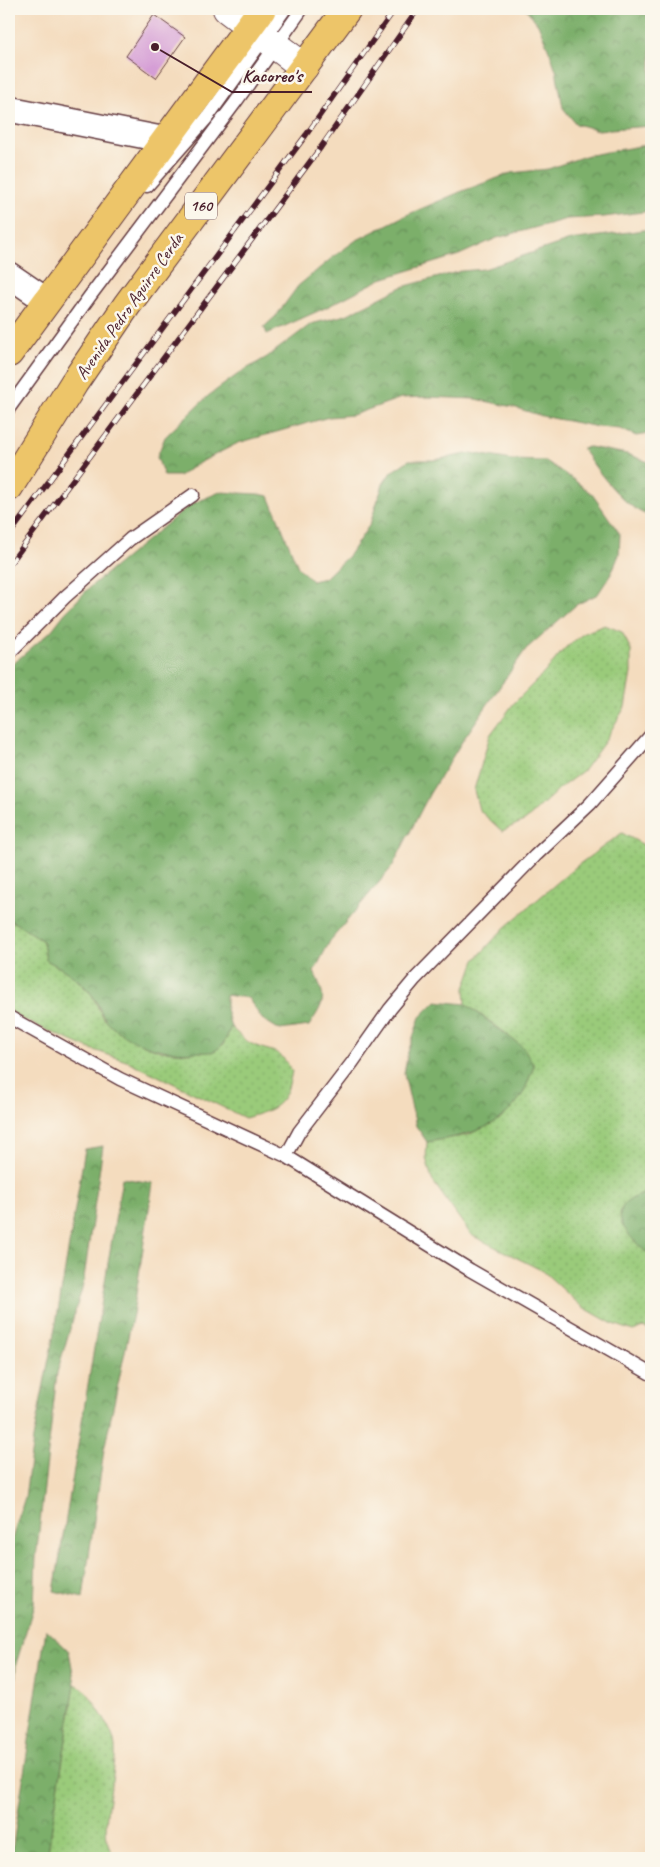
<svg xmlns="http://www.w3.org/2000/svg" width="660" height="1867" font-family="Caveat,sans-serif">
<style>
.grass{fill:url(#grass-dots);stroke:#727552}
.forest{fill:url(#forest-crowns);stroke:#62674a}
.building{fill:#d59ed6}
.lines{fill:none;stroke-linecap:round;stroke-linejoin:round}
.service-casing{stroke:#643b41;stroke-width:15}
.minor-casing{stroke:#643b41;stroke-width:28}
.tertiary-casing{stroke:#643b41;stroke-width:30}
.trunk-casing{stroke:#643b41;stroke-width:30}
.service{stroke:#fff;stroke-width:12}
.minor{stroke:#fff;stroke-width:25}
.tertiary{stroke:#fff;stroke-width:28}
.trunk{stroke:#edc569;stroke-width:28}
.rail-casing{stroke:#4a1f2b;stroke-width:5.5}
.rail{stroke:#fbf7ec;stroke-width:4;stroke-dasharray:11;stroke-linecap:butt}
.labels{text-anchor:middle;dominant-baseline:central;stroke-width:5;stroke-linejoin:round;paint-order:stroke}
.shield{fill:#fbf7ec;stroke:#7f6065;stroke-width:1}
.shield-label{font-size:16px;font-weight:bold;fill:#4a1f2b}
.street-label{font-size:18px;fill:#4a1f2b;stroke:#fbf7ec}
.leader{fill:none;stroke:#4a1f2b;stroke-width:2}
.callout-dot{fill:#4a1f2b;stroke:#fbf7ec;stroke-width:2}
.callout-label{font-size:19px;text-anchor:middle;font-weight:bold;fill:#4a1f2b;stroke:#fbf7ec;stroke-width:5;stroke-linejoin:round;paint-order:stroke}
</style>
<defs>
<pattern id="grass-dots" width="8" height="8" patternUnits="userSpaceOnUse" patternTransform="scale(1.25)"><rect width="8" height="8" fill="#9acb7a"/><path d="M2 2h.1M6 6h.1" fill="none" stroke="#86ae6a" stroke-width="1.8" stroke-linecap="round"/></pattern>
<pattern id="forest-crowns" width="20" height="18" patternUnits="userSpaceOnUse" patternTransform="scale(1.25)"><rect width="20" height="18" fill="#7baf6a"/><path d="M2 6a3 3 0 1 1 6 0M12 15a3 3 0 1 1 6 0" fill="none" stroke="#678e57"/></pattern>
</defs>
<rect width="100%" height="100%" fill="#fbf7ec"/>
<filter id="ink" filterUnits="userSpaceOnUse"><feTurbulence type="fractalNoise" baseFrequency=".02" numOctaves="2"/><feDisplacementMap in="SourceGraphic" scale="10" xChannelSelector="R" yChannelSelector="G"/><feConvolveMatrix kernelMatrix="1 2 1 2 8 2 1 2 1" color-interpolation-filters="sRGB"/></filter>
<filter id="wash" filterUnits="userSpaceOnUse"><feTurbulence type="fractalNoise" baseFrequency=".0096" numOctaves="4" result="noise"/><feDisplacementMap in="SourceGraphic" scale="20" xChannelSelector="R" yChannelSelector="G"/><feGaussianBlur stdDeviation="1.12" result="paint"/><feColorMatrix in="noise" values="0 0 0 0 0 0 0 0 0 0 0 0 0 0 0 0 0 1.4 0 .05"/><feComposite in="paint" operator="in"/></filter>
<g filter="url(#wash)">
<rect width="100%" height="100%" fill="#f4dcbe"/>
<!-- grass -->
<path class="grass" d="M605 625 622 632 631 650V673L625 707 603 744 584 770 560 788 526 820 502 831 479 810 474 790 490 735 514 703 545 672 564 649 584 633Z
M622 833 651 849V1331L644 1327 633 1331 611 1323 581 1306 543 1271 471 1235 432 1180 426 1158 427 1142 468 1135 502 1118 508 1035 466 1004 465 988 475 960 504 928 578 865Z
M9 919 43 941 46 960 70 973 92 995 104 1019 112 1027 144 1045 161 1051 189 1053 223 1045 231 1027C237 1033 245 1041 254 1045 275 1054 278 1047 292 1071 286 1105 277 1109 245 1118L129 1062 88 1048 21 1019 9 1010Z
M75 1684C87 1689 91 1698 98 1709 104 1719 114 1734 115 1747 118 1777 93 1836 116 1858H47Z"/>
<!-- forest -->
<path class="forest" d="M526 9H651V126L598 130 576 124 563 108 556 70 550 53 538 24Z
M651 144V211L604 217 567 219 497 238 459 255 381 279 325 308 267 334 264 327 276 316 298 286 333 257 355 241 402 217 460 192 511 173 548 169 585 156Z
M651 229V433L649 434 636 436 620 429 598 427 542 416 513 407 475 399 428 397 401 398 353 415 329 417 238 443 199 463 179 476H164L157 457 165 437 208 396 241 372 267 357 311 324 346 315 402 287 461 271 484 269 570 240Z
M589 447 627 454 651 463V516C627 512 595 468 582 448Z
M472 453 512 460 546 461 574 480 592 494 620 534 619 555 611 574 598 594 576 605 526 649 463 740 430 793 392 867 330 941 314 972C327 999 325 1001 309 1026L280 1030 262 1019 248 998 226 995V1009L231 1027C227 1036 224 1047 214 1051 210 1053 203 1052 199 1052 167 1055 137 1046 112 1027 101 1018 100 1005 92 995 80 979 63 969 46 960L43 941 9 919V667L51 631 65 613 91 586 191 504 220 492 258 494 269 496 298 567 312 581 325 578 349 555 370 524 383 484 391 472 409 460H434Z
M436 1001 466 1004 524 1048 534 1066C530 1075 527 1087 522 1095 500 1130 464 1136 427 1142L416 1126 404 1074 408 1052 420 1017Z
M103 1146 83 1285 57 1373 36 1558 34 1605 16 1664 14 1746 9 1769V1567L11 1542 25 1497 33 1439 56 1323 85 1149Z
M122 1178 153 1183 133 1314 104 1450 83 1598 54 1591Z
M647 1193 651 1195V1252H646C622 1231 602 1205 647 1193Z
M46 1629 69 1651 75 1684 47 1858H11Z"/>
<g id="blocks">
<!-- building -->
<path class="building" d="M154 15 185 37 156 78 126 56Z"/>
</g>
</g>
<g filter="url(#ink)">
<use href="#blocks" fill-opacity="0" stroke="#643b41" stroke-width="1"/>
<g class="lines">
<defs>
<path id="service" d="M147 186 206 119 285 9
M9 408 90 296 235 103 302 9
M9 653 65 597 130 539 193 495
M9 1017 120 1079 286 1156 470 1270 651 1374
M286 1156 299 1132 352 1063 390 1009 415 979 535 856 590 804 651 735"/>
<path id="minor" d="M9 109 166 140
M9 275 47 301"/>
<path id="tertiary" d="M227 9 304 67"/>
<path id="trunk" d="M9 353 262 9
M9 487 74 383 127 305 347 9"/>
</defs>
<!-- service casing -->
<use href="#service" class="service-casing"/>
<!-- minor casing -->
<use href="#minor" class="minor-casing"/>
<!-- tertiary casing -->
<use href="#tertiary" class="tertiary-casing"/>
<!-- trunk casing -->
<use href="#trunk" class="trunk-casing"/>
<!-- service -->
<use href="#service" class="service"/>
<!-- minor -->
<use href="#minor" class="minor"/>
<!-- tertiary -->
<use href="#tertiary" class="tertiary"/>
<!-- trunk -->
<use href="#trunk" class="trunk"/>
<defs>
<path id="rail" d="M9 535 306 135 395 9
M9 565 321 147 418 9"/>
</defs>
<!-- rail casing -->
<use href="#rail" class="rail-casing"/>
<!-- rail -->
<use href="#rail" class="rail"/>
</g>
</g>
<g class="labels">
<!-- shield labels -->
<rect class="shield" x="185" y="192.5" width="32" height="27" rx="4"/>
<g class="shield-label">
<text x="201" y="206">160</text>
</g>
<!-- street labels -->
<g class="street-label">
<text transform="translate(129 306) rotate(-55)">Avenida Pedro Aguirre Cerda</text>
</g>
</g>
<!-- callouts -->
<path class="leader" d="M155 47L232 92H312"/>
<circle class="callout-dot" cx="155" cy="47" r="5"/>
<g class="callout-label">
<text x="272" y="82">Kacoreo's</text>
</g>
<!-- margin -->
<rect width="660" height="1867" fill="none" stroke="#fbf7ec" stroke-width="30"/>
</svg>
